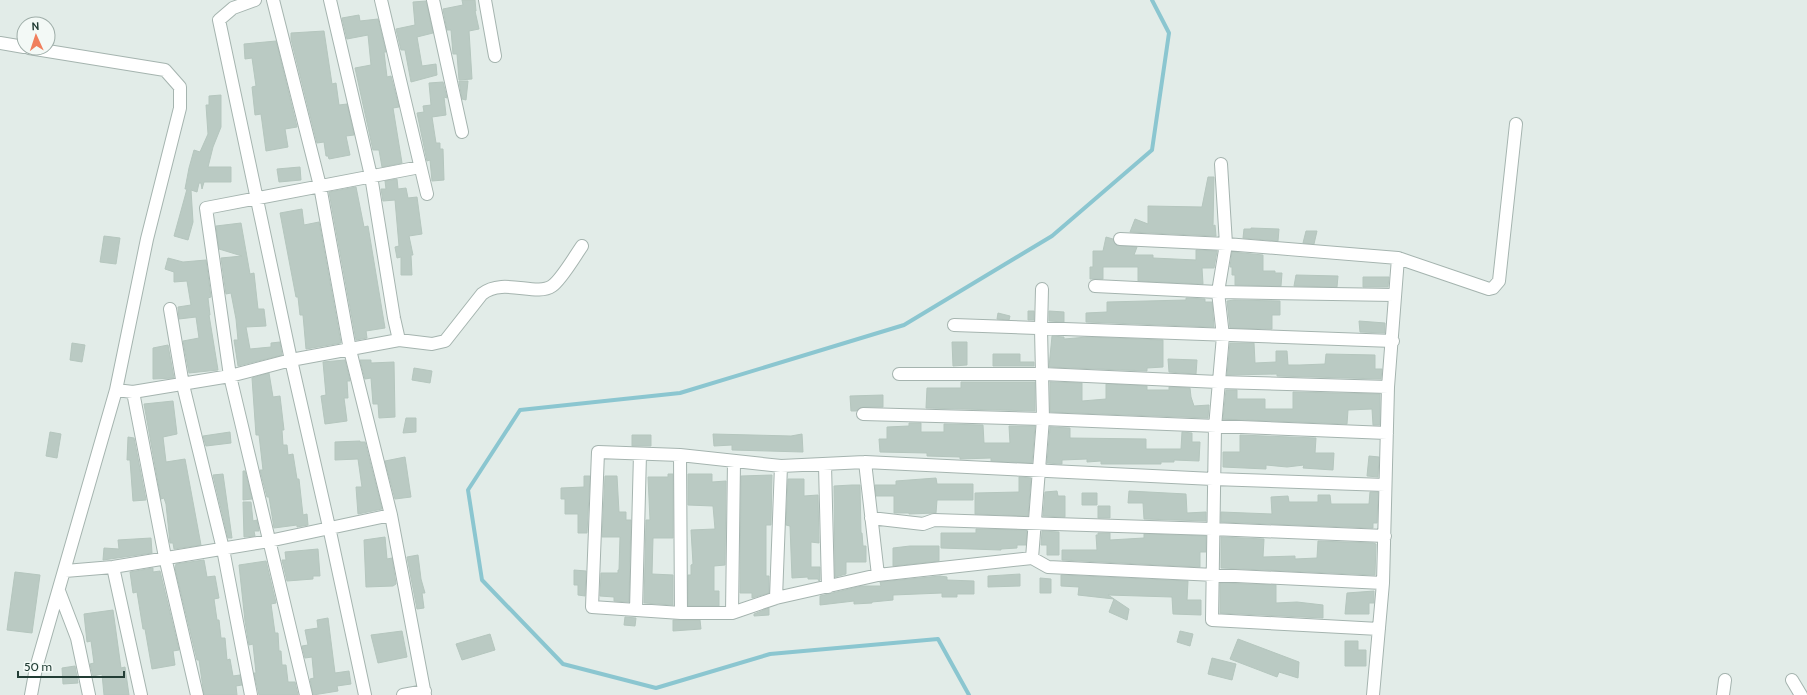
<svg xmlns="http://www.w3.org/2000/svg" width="1807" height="695" font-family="Cabin,sans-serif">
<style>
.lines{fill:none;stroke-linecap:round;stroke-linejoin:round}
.stream{stroke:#8bc6d0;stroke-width:4}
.building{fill:#bacac3;stroke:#b5c6be}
.minor-casing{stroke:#a5b4af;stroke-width:14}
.minor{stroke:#fff;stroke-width:12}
</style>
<rect width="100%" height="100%" fill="#e2ece8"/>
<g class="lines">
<!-- stream -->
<path class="stream" d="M969 695 938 639 770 654 656 688 563 664 482 580 468 490 520 410 680 393 904 325 1052 236 1152 150 1169 33 1152 0"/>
</g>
<!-- building -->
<path class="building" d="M462 0H475L476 11H475L479 29 469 31 472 79 459 80 457 54H453L451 30H447L443 9 463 5Z
M426 1 433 33 417 37 422 66 436 64 437 75 411 82 405 50H401L396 29 415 25 413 2Z
M359 15 360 21 378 19 386 52H384L387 77 391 76 399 107 393 108 402 163 382 167 379 150H373L355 68 371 65 368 35 347 39 342 18Z
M324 31 332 84 336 83 339 105 347 104 354 135 346 136 350 155 329 159 328 156H326L324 142 317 143 291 39V33Z
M276 41 297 127 285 129 288 147 266 151 261 114 255 115 252 87 256 86 252 58 245 59 244 44Z
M459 81H468L466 100 462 99Z
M443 82 447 98 444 97 446 115 432 117 436 143H440V149H443L444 180 432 181 430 160 427 161 417 113 424 112 423 106 431 105 429 83Z
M221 95V127L213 147 208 167H231V182H204L202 189 201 183H199L197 192 191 190 193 222 188 240 174 236 187 189H185L189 168 194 150 200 152 208 134 206 105H209V96Z
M300 167 301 180 279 182 277 169Z
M1208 177H1214L1213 226 1215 225 1216 236 1130 232 1135 219 1148 224V206L1202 207Z
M397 179 398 189 406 188 408 198 417 197 422 234 409 236 413 255H411L412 275H401V257L397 258 395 247 399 246 395 200 383 201 381 189H386L385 181Z
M356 187 364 227 368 226 385 328 366 331 367 338 356 340 329 192Z
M302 209 304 225 319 222 341 343 306 349 303 315H300L298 297H296L280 213Z
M241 223 250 274 254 273 258 309H264L266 326 246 327 250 349 271 347V343L280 342 282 355 238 366 234 340H238L236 319 231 293 226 294 221 258 242 256 219 249 216 226Z
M1251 228 1279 229 1278 241 1243 238 1244 229H1251Z
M1306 231H1317L1314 244 1303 243Z
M104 236 120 238 116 264 100 262Z
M1106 237 1113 239 1116 245 1137 247 1134 255H1153V258L1196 260V250L1217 251 1214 268H1202L1203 284 1138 281V267H1103V279H1090V267H1093V251H1103Z
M1232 252 1263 255V271H1275V273H1282L1281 286 1235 285V275H1232V267H1230Z
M168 258 183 262 206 260 211 297 208 298 210 315H209L218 370 189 373 183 341 199 338 196 317 179 319 178 307 191 305 187 281 174 282V272L165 269Z
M1296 275 1338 276 1337 287 1294 286Z
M1363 277H1389L1388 287H1363Z
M1186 298 1205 299V302H1212L1214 327 1086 322V313L1107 312V302L1186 300Z
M1234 300 1280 301V315H1272V329L1230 328 1227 301Z
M1028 311H1034V320H1028Z
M1049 311 1064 312V322L1049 321Z
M998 313 1010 316 1009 320 997 319Z
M1359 321 1385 323V333L1360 332Z
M1052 336 1064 337V339L1087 337 1163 340V367L1147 368V371L1049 367Z
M952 342H967V365L953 366Z
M72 343 85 345 82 362 70 360Z
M1230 343H1254L1255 363 1276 362V351H1287L1288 365H1300L1325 364 1326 354 1375 355V369H1382L1381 379 1277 376V374L1227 375Z
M168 345 174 378 153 379V348Z
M993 354H1020V362H1034V366H993Z
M1168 359 1197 360 1196 374 1169 372Z
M345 360 350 381H347L348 398H344L347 421 325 424 321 396 326 395 323 362Z
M360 360H371V363L394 362 395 417 379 418 378 404H373L371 378 365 379Z
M414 368 432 371 430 383 412 380Z
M269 373 273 397 280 396 284 430H282L283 445H287L288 455 293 454 297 479H299L303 515 307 514 308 525 297 527V525L274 528 269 497H267L260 470H263L259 435H256L252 378Z
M961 382H1035V411L926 408 927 388H961Z
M1050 382 1082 383V401L1106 399V384L1147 386V390H1169V387L1190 388 1191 397 1194 406 1209 405 1208 418 1050 412Z
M1226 390H1237V399H1265V409H1293V392L1380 394V425H1373L1372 409 1348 410 1347 424 1223 419Z
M883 395V407H863L856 411H851L850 396Z
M173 401 177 434 163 437 166 462 185 459 201 545 174 549 173 543H170L166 504 164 498 161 499 144 404Z
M406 418H416V432L403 433Z
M909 423H921V432H944V424L983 425 984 443H1010L1009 426H1035L1032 463 991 461V458L960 459V457L927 456V453L880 452 879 439H887V427L909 426Z
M1050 427 1070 428V438L1146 439V449H1181L1182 432 1192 433V442H1200L1199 461 1174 460V462H1161V464H1101V461L1087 462V459L1062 460V464L1047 463Z
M50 432 61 434 57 458 46 456Z
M230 432 231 443 206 446 203 436Z
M713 434 791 436 802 434 803 452 732 450V445L714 446Z
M632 435H651V446H632Z
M1240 435 1316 438 1315 453H1334L1333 470 1303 468 1304 465 1287 467 1266 465V469L1223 467V452H1240Z
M128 437 134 438 146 500 133 501 130 460H127Z
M360 441V442H365L382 509 358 514 356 487H362L358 459 335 460V442Z
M1369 456 1379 457 1378 477 1367 476Z
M405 457 411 497 395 499 385 461Z
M243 471H245L252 499 243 500Z
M223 474 232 538H228L213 475Z
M668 474H673V538H653L652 574 673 575V605L644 603 646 520H650L648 477H668Z
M688 474H712V482L726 481 725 565 714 566V591H719V606H688V575H691V565L693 564 691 530 715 529 713 506 688 505Z
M772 475 771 525H766V576H769V593L752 598V593H740L741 476Z
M584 476H590L587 533H578V514H565V499H561V488L584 487Z
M605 476H617L619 512H626V520H631L629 602 614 601V597L600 596 601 573H618V570H619L620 537H602Z
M1019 477 1031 478 1028 516 975 514V493L1019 492Z
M936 478 937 484H973V500H937L936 513 909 514V513H894V496H876L875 485H896V481Z
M788 479H804V496L818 495 819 543 811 542V567H820V580L819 581 818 579H808V577L792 578 790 526 786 525Z
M852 485H860L861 533H862L863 546H866V562H846V574L835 577 834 486Z
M1057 491 1058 496H1065V517L1043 516 1045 492Z
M1129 491 1186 494 1187 513 1206 512V521L1144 519 1143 503H1128Z
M1370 492H1378L1377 523H1373V528L1221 522V512L1272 514 1271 497 1288 496 1289 502H1318V495H1330L1331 504H1369Z
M1082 493H1097V505H1082Z
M243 502H251L253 521 257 520 259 531H254L255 536 244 537Z
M1098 506H1110V518H1098Z
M976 529 1027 530 1026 545H1017V548L1001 549V550L941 548V533H976Z
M1042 531 1059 532V555H1047V545H1041Z
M1098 533H1110V540L1144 538V534L1206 536V552H1200V567L1062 560V550H1097L1096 535H1098Z
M385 537 387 559 392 558 396 584 393 586 366 587 364 540Z
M1221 537 1264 539 1263 557 1295 556V559L1317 558 1318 541 1373 543 1376 544 1375 575 1221 568Z
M151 538 152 553 103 560 104 548 119 549 118 540Z
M910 546H939V561L893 566V548Z
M318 549 320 576H313V579L287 581 282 560H286L285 552Z
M418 555 421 579 425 593H422L424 608 417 609 407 557Z
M204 560 207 577 215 576 219 598 214 599 217 620H219L221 638H225L227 660 230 659 233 676 240 675 242 685 236 686 237 695H204L199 660H197L175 568 176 564Z
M266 561 276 603 271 604 275 633H278L279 651H281L282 665H286L288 682H295L298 695H259L254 673H256L253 644 249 645 245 621 239 565Z
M153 568V572L160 571 179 650 173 651 175 665 152 669 145 629H143L137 592 133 593 130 572Z
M574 570 586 571 585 596 578 595V585H574Z
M15 572 40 575 32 633 7 630Z
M1020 574V586L988 587V576Z
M1061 575 1188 581 1187 600H1201V615L1173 614 1172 597 1108 595 1114 599 1078 595 1079 587 1061 586Z
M940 576 947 577V580L974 581V594H957V597H942V593L893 595V600L872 602V603L854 604V601L820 605V596L862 586H881L880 582Z
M1040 578 1051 579V593H1040Z
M1220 583 1276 585V603L1297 602 1323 605V618L1220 613Z
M1374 591V603H1369V614H1345L1347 593Z
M1114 599 1129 609 1127 620 1109 612Z
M769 608V615L754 616V614Z
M113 610 121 668 125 667 129 695H104L102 674 93 676 90 664 94 663 91 641 87 642 84 614Z
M625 617 636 618 635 626 624 625Z
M328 618 335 673 349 671 351 684 337 686 338 691 313 695 310 679 314 678 312 657 305 658 302 646 308 645 305 630 318 628 317 620Z
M673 620H700L701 629 673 631Z
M402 631 407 657 378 663 371 635Z
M1180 631 1193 634 1190 646 1177 642Z
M490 634 495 650 462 660 456 644Z
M1238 639 1299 662 1298 678 1279 672 1277 677 1230 659Z
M1345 641H1358V650H1366V666H1345Z
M1212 658 1236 664 1232 680 1208 674Z
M75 666 78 683 63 684 62 668Z"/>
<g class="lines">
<defs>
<path id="minor" d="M255 0 233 8 219 20 291 360 329 527 365 695
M273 0 320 186 350 350 391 515 425 695
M381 0 427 194
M433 0 462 132
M485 0 495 56
M0 43 24 47
M29 48 165 70 180 87V108L147 239 116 390 36 668 31 695
M1221 164 1226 244 1218 292 1223 336 1215 427 1212 620 1379 629
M1120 239 1226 244 1398 258 1489 289 1493 288 1499 281 1516 124
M1095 286 1218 292 1394 295
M170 309 183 385 223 549 251 695
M954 325 1393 341
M399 340 432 344 445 341 482 294C503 277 536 297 552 286 561 280 575 256 582 246
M899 374H1043L1218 382 1388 387
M116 390 133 392 230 376 291 360 399 340 394 318 371 176 330 0
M133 392 165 557 197 695
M863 414 1043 419 1387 433
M680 455 681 613
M865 462 878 575
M825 465 828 587
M871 518 923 524 934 520 1212 529 1385 536
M1032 558 1043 419 1041 329 1042 289
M113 567 141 695
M65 571 113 567 269 541 391 515
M1383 583 1048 567 1032 558 878 575 776 598 732 613H681L592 607 598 452 680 455 781 466 865 462 1213 479 1385 485
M59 591 77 638 89 695
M776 598 781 466
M636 610 640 454
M732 613 734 461
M1792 680 1801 695
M306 695 230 376 206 208 420 167
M403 695 425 691
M1373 695 1383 583 1388 387 1398 258
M1723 695 1725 680"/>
</defs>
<!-- minor casing -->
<use href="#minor" class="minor-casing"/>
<!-- minor -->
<use href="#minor" class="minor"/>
</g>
<!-- north arrow -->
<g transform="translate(36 36) rotate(357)"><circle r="19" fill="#f3f9f6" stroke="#9faea9"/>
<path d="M0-3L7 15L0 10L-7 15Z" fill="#f07f5d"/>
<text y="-6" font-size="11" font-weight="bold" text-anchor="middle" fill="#223d35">N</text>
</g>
<!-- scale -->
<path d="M18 671v6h106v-6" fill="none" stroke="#223d35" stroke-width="2"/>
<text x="24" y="671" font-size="12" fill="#223d35" stroke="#f3f9f6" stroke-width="3" paint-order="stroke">50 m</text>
</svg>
